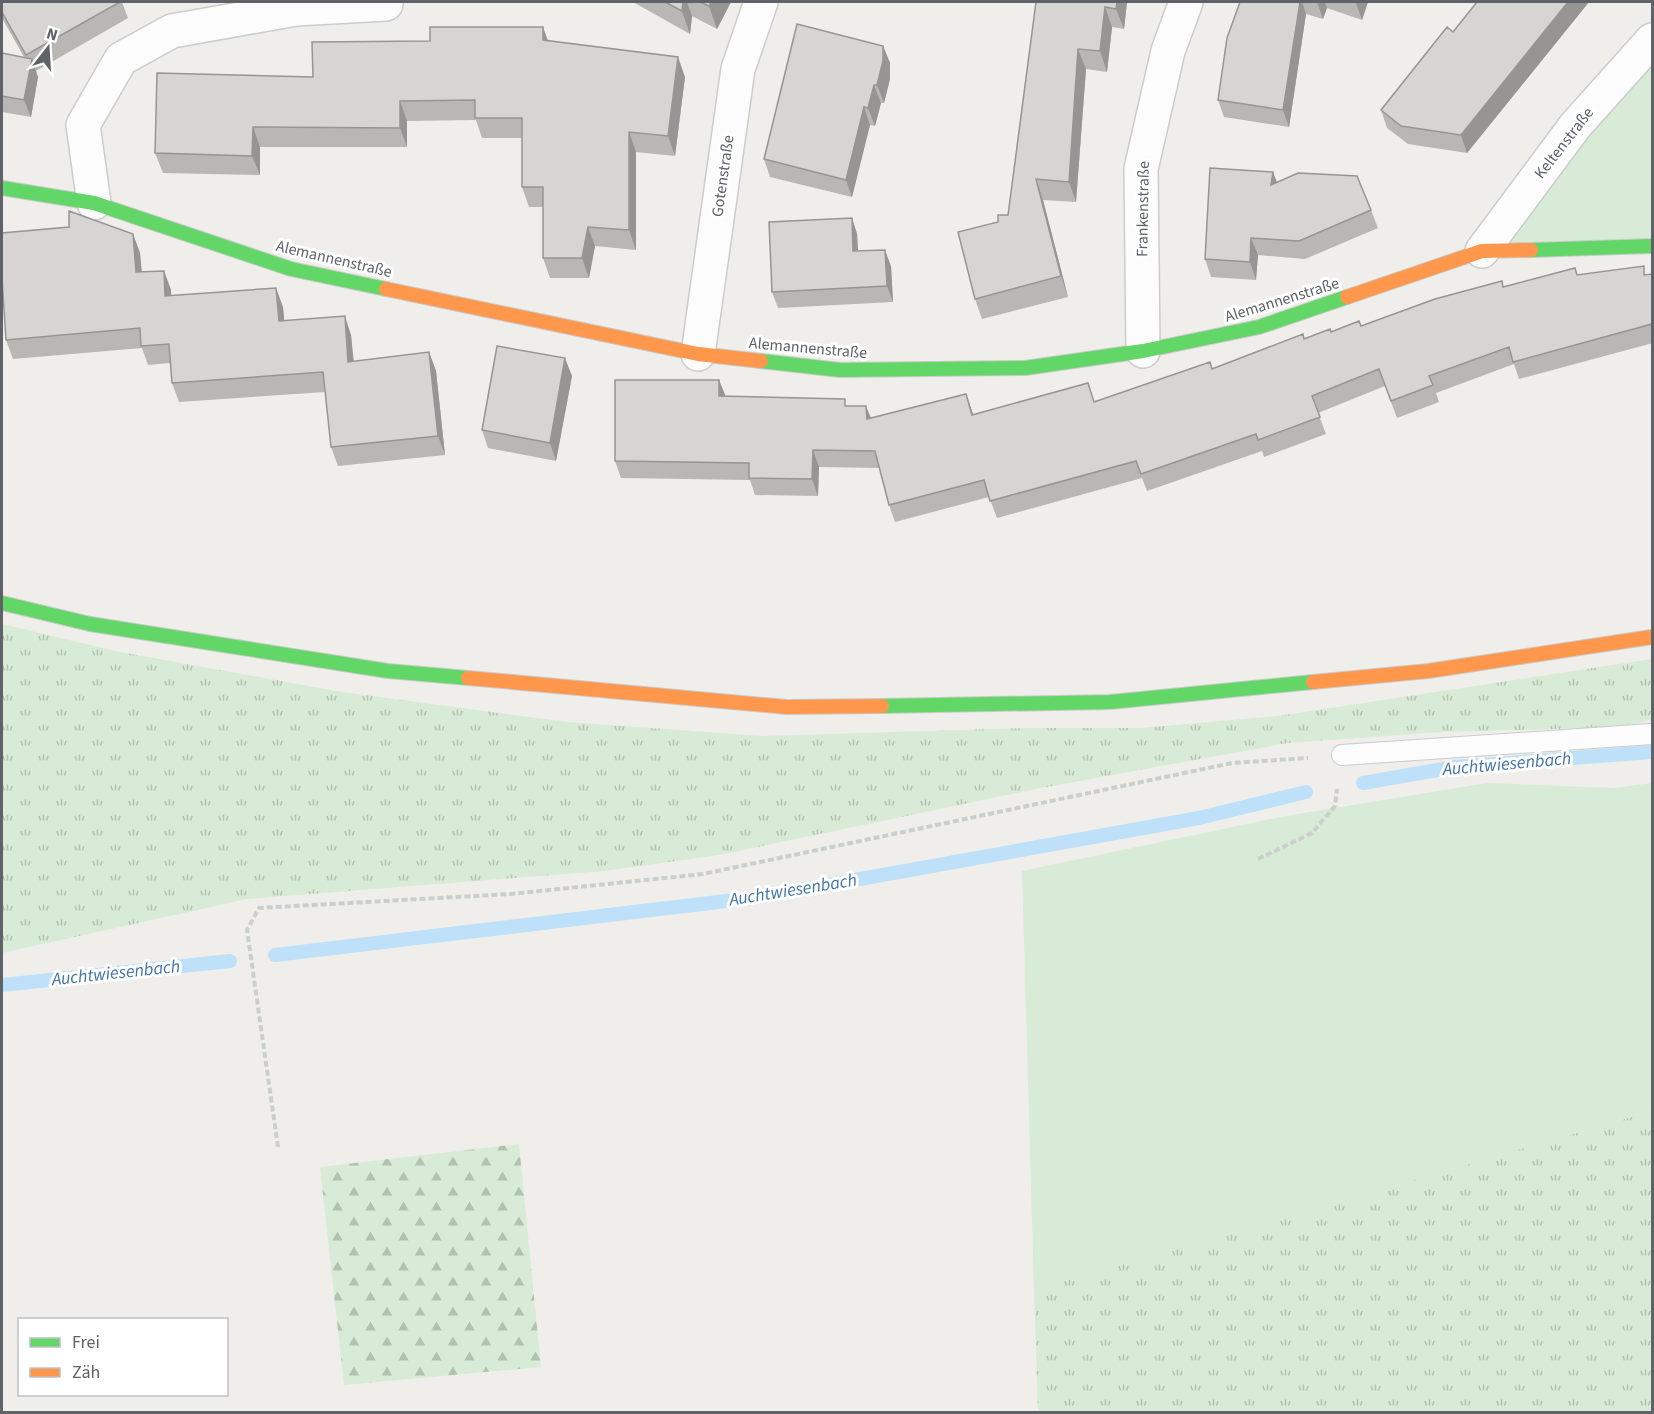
<svg xmlns="http://www.w3.org/2000/svg" width="1654" height="1414" font-family="'Source Sans 3',sans-serif">
<style>
.grass{fill:url(#grass-tufts)}
.forest{fill:url(#forest-firs)}
.green{fill:#d8ebd6}
.lines{fill:none;stroke-linecap:round;stroke-linejoin:round}
.stream{stroke:#bfe0f9;stroke-width:14}
.lane-casing{stroke:#cbcccc;stroke-width:22}
.street-casing{stroke:#cbcccc;stroke-width:36}
.fast-casing{stroke:#cacacb;stroke-width:16}
.slow-casing{stroke:#cacacb;stroke-width:16}
.path{stroke:#cacfcc;stroke-width:4;stroke-dasharray:6 3;stroke-linecap:butt}
.lane{stroke:#fdfcfc;stroke-width:20}
.street{stroke:#fdfcfc;stroke-width:33}
.fast{stroke:#63d668;stroke-width:14}
.slow{stroke:#ff974d;stroke-width:14}
.wall{fill:#b8b7b5}
.shaded-wall{fill:#969594}
.building{fill:#d6d5d3;stroke:#969594;stroke-width:1.5}
.labels{text-anchor:middle;dominant-baseline:central;stroke-width:6;stroke-linejoin:round;paint-order:stroke}
.street-label{font-size:16px;fill:#5f6368;stroke:#fff}
.water-label{font-size:18px;font-style:italic;fill:#4174aa;stroke:#fff}
</style>
<defs>
<pattern id="grass-tufts" width="24" height="20" patternUnits="userSpaceOnUse" patternTransform="scale(1.5)"><rect width="24" height="20" fill="#d8ebd6"/><path d="M3 7l-1-3M5 7V3M7 7l1-3M15 17l-1-3M17 17v-4M19 17l1-3" fill="none" stroke="#b2c2b1"/></pattern>
<pattern id="forest-firs" width="22" height="20" patternUnits="userSpaceOnUse" patternTransform="scale(1.5)"><rect width="22" height="20" fill="#d8ebd6"/><path d="M5 1l3.5 6h-7zM16 11l3.5 6h-7z" fill="#b2c2b1"/></pattern>
</defs>
<rect width="100%" height="100%" fill="#efeeea"/>
<!-- grass -->
<path class="grass" d="M2 624 115 651 342 692 567 722 762 736 1026 728H1142L1278 716 1652 659V719L1626 727 1441 732 1288 743 1041 788 719 855 604 871 247 899 2 953Z
M1652 1111V1412H1038L1034 1290Z"/>
<!-- forest -->
<path class="forest" d="M519 1144 541 1367 344 1385 320 1167Z"/>
<!-- green -->
<path class="green" d="M1652 40V246L1482 251Z
M1488 783 1615 788 1652 783V1111L1034 1290 1022 871 1285 816Z"/>
<g class="lines">
<!-- stream -->
<path class="stream" d="M1363 783 1454 767 1652 752
M275 955 760 897 1199 818 1306 792
M2 985 230 961"/>
<defs>
<path id="lane" d="M1342 755 1652 734"/>
<path id="street" d="M94 203 83 125 121 59 172 31 296 9 386 4
M1482 251 1575 126 1652 40
M1143 351 1141 169 1168 51 1186 2
M698 354 738 69 761 2"/>
<path id="fast" d="M2 188 94 203 291 269 386 289
M1531 250 1652 246
M761 361 840 370 1025 368 1143 351 1259 327 1347 297
M2 603 90 624 388 671 468 678
M882 706 1110 702 1313 682"/>
<path id="slow" d="M386 289 698 354 761 361
M1347 297 1482 251 1531 250
M468 678 787 707 882 706
M1313 682 1428 671 1652 637"/>
</defs>
<!-- lane casing -->
<use href="#lane" class="lane-casing"/>
<!-- street casing -->
<use href="#street" class="street-casing"/>
<!-- fast casing -->
<use href="#fast" class="fast-casing"/>
<!-- slow casing -->
<use href="#slow" class="slow-casing"/>
<!-- path -->
<path class="path" d="M1258 859 1312 833 1335 806 1337 789
M278 1147 247 930 259 908 511 894 703 874 1232 763 1308 758"/>
<!-- lane -->
<use href="#lane" class="lane"/>
<!-- street -->
<use href="#street" class="street"/>
<!-- fast -->
<use href="#fast" class="fast"/>
<!-- slow -->
<use href="#slow" class="slow"/>
</g>
<!-- wall -->
<path class="wall" d="M2 2H122L128 18 36 71 38 77 31 117 2 112V53L24 57 2 18Z
M633 2H731L717 29 692 16 690 34Z
M1036 2H1127L1124 29 1112 27 1107 72 1086 69 1076 202 1043 200 1068 297 982 319 975 299 998 222 1008 215Z
M1240 2H1368L1362 20 1327 8 1323 19 1306 14 1289 127 1224 117 1218 100Z
M1477 2H1589L1467 153 1408 144 1387 128 1381 110 1453 32Z
M543 27 548 41 685 77 675 156 636 152V250L595 246 589 278H550L543 258V207H529L522 187V138H482L476 120 407 121V147H260V175L163 173 155 153 313 77 430 41Z
M883 46 890 63V79L884 103H881L875 126 870 125 852 197 770 177 764 159Z
M1277 182 1371 210 1378 228 1305 259 1258 255 1256 280 1211 277 1205 259Z
M852 218 857 234 858 251 891 266 893 302 778 308 772 292Z
M133 234 140 253 142 272 164 271 171 290V296L283 307 284 321 351 335 354 361 429 352 436 371 445 455 338 466 331 447 325 392 179 402 172 383 170 363 148 365 142 348 13 359 6 340Z
M1647 274H1653V343L1519 379 1514 364 1436 393 1439 402 1397 418 1385 386 1318 413 1326 434 1264 457 1262 451 1147 491 1142 478 997 518 989 497 895 522 889 505 879 468 819 467 818 496 755 495 750 480 621 478 615 461 719 380 725 397 848 406 871 418 966 394 973 415 1095 401 1212 369 1305 339 1331 332 1361 326 1503 287 1578 275Z
M572 376 556 461 488 448 482 430Z"/>
<!-- shaded-wall -->
<path class="shaded-wall" d="M683 2H687L692 16 690 34 682 11Z
M711 2H731L717 29 709 6Z
M1117 2H1127L1124 29 1116 9Z
M1300 2H1302L1306 14 1289 127 1283 110Z
M1317 2H1325L1327 8 1323 19Z
M1356 2H1368L1362 20 1356 3Z
M1568 2H1589L1467 153 1461 135Z
M1105 7 1112 27 1107 72 1100 51Z
M543 27 550 47 543 40Z
M883 46 890 63V79L884 103 877 85Z
M1078 49 1086 69 1076 202 1069 182Z
M678 57 685 77 675 156 668 136Z
M32 59 38 77 31 117 24 100Z
M874 85 881 103 875 126 868 108Z
M400 101 407 121V147L400 128Z
M864 107 870 125 852 197 846 180Z
M253 127 260 147V175L252 156Z
M629 132 636 152V250L629 230Z
M1273 172 1280 190 1271 185Z
M1036 179 1043 200 1068 297 1061 276Z
M852 218 857 234 859 267 853 251Z
M588 227 595 246 589 278 582 258Z
M133 234 140 253 143 291 136 272Z
M1251 238 1258 255 1256 280 1250 262Z
M885 250 891 266 893 302 887 286Z
M164 271 171 290 172 315 165 296Z
M276 288 283 307 286 340 279 321Z
M345 316 351 335 355 381 348 362Z
M429 352 436 371 445 455 438 436Z
M565 358 572 376 556 461 550 443Z
M719 380 726 397 719 396Z
M966 394 972 411 978 432 972 415Z
M866 406 873 423 867 419Z
M813 450 819 467 818 496 812 479Z"/>
<!-- building -->
<path class="building" d="M2 2H120L26 55 2 12Z
M665 2H683L682 11Z
M700 2H711L709 6Z
M1036 2H1117L1116 9 1105 7 1100 51 1078 49 1069 182 1036 179 1061 276 975 299 958 232 998 222V215H1008Z
M1240 2H1300L1283 110 1218 100 1227 38Z
M1477 2H1568L1461 135 1401 126 1381 110 1447 27 1453 32Z
M797 24 883 46V61L877 85H874L868 108 864 107 846 180 764 159Z
M430 27H543V40L678 57 668 136 629 132V230L588 227 582 258H543V187H522V118H475V100L400 101V128L253 127 252 156 155 153 157 73 313 77 312 42 430 41Z
M2 53 32 59 24 100 2 96Z
M1210 168 1273 172 1271 185 1298 173 1357 176 1371 210 1299 241 1251 238 1250 262 1205 259Z
M69 211 133 234 136 272 164 271 165 296 276 288 279 321 345 316 348 362 429 352 438 436 331 447 323 372 172 383 169 344 141 346 140 328 6 340 2 279V233L69 227Z
M852 218 853 251 885 250 887 286 772 292 769 222Z
M1644 266V275L1653 274V326L1652 324 1513 362 1509 347 1429 376 1433 385 1391 401 1379 369 1312 396 1320 417 1258 440 1256 434 1141 474 1136 461 990 501 984 480 889 505 875 451 813 450 812 479 749 478V463L615 461V380H719V396L845 399V406H866L867 419 966 394 972 415 1088 383 1094 402 1210 362 1212 369 1303 334 1304 339 1330 329 1331 332 1359 321 1361 326 1435 299 1502 281 1503 287 1575 268 1577 275Z
M497 346 565 358 550 443 482 430Z"/>
<g class="labels">
<!-- street labels -->
<g class="street-label">
<text transform="translate(1564 143) rotate(-52)">Keltenstraße</text>
<text transform="translate(723 176) rotate(-82)">Gotenstraße</text>
<text transform="translate(1143 209) rotate(-89)">Frankenstraße</text>
<text transform="translate(334 259) rotate(13)">Alemannenstraße</text>
<text transform="translate(1282 300) rotate(-17)">Alemannenstraße</text>
<text transform="translate(808 348) rotate(5)">Alemannenstraße</text>
</g>
<!-- water labels -->
<g class="water-label">
<text transform="translate(1507 764) rotate(-5)">Auchtwiesenbach</text>
<text transform="translate(793 890) rotate(-9)">Auchtwiesenbach</text>
<text transform="translate(116 973) rotate(-6)">Auchtwiesenbach</text>
</g>
</g>
<!-- border -->
<rect width="1654" height="1414" fill="none" stroke="#5f6368" stroke-width="6"/>
<!-- legend -->
<rect x="18" y="1318" width="210" height="78" fill="#ffffff" stroke="#bfc1c3" stroke-width="1.5"/>
<rect x="30" y="1338" width="30" height="9" fill="#63d668" stroke="#bfc1c3" stroke-width="1.5"/>
<text x="72" y="1348" font-size="18" fill="#5f6368">Frei</text>
<rect x="30" y="1368" width="30" height="9" fill="#ff974d" stroke="#bfc1c3" stroke-width="1.5"/>
<text x="72" y="1378" font-size="18" fill="#5f6368">Zäh</text>
<!-- north arrow -->
<g transform="translate(48 48) rotate(17)" stroke="#ffffff" stroke-width="4.5" paint-order="stroke">
<path d="M0-4.5L10 22L0 15L-10 22Z" fill="#5f6368"/>
<text y="-9" font-size="16" font-weight="bold" text-anchor="middle" fill="#5f6368">N</text>
</g>
</svg>
